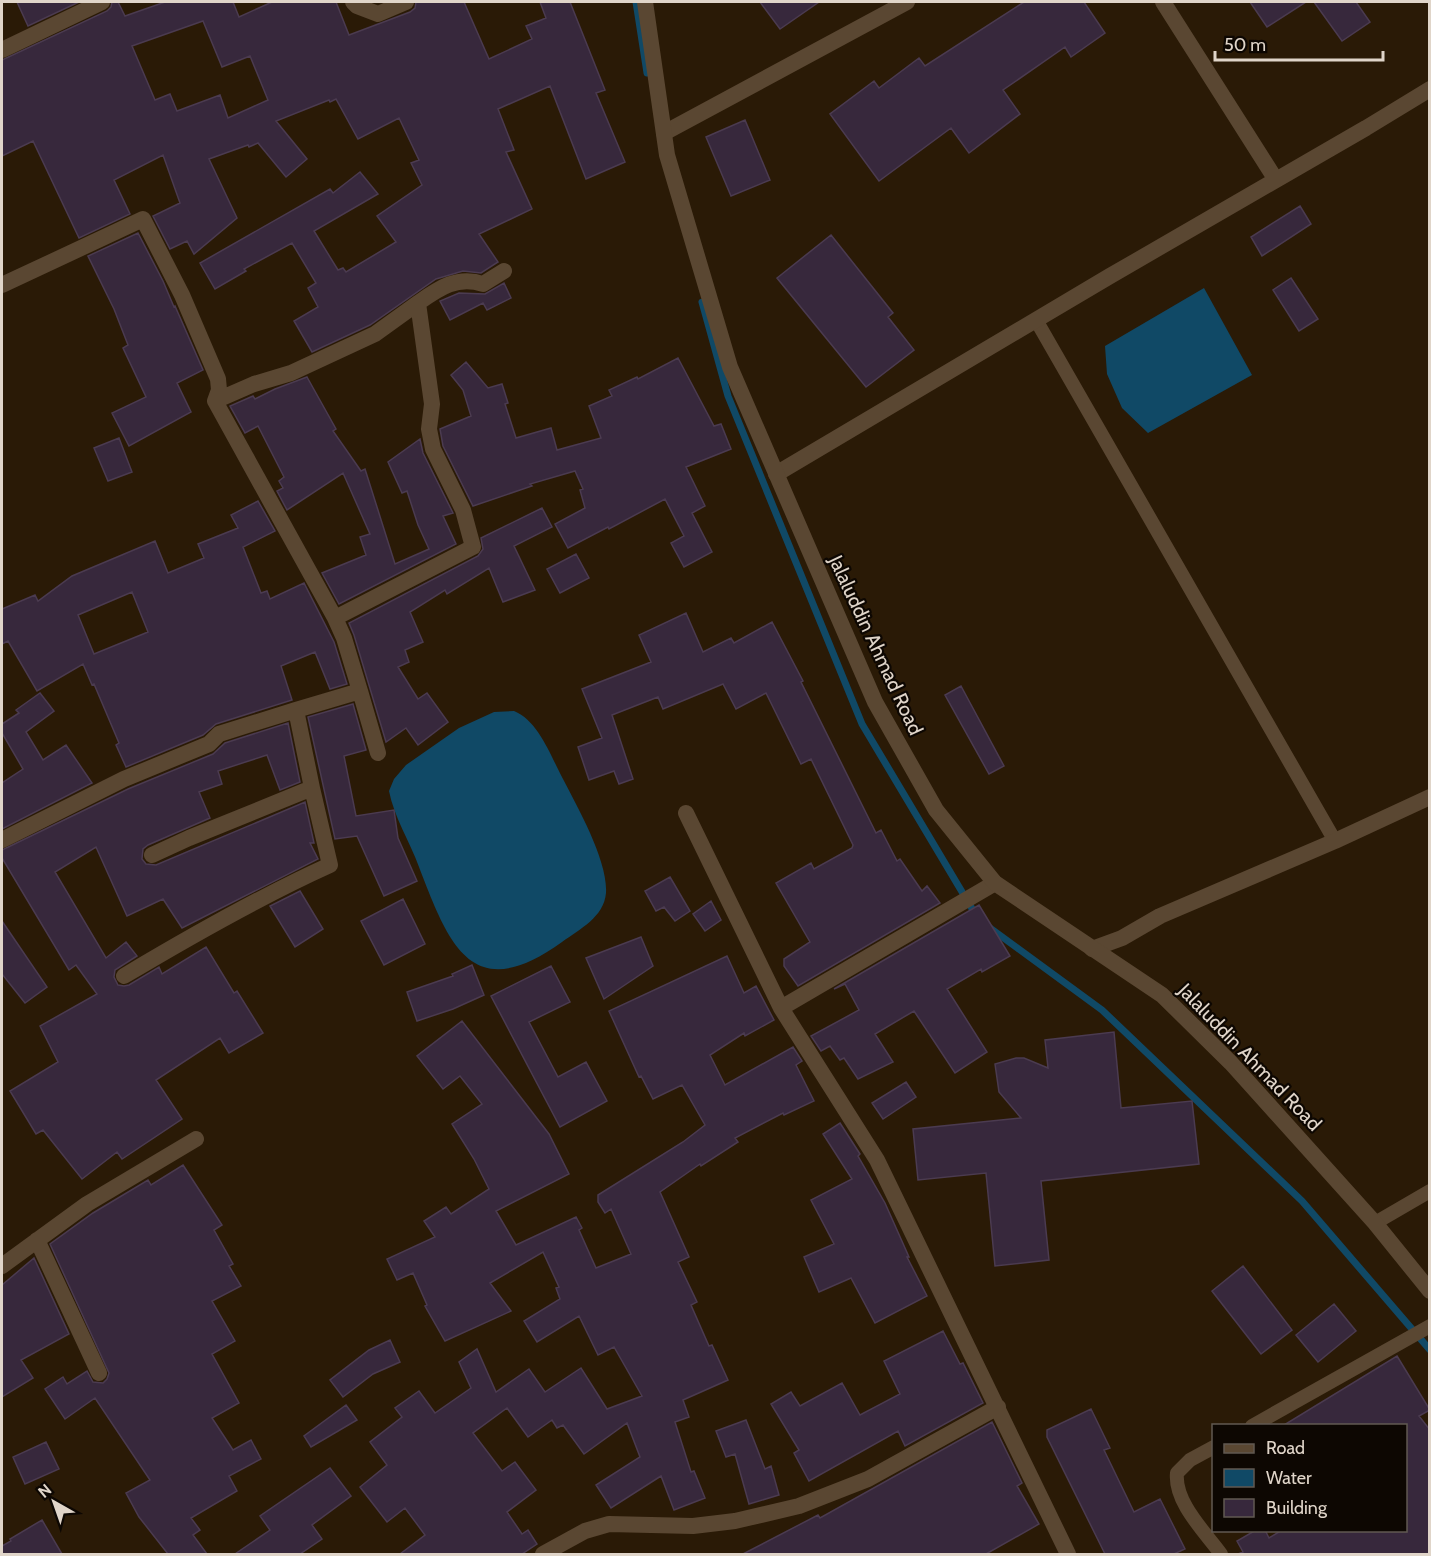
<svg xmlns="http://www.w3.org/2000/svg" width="1431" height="1556" font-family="Cabin,sans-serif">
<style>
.water{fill:#104966}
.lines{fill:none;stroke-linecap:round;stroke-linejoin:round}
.stream{stroke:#104966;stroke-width:7}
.building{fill:#37283c;stroke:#4b3b50;stroke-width:1.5;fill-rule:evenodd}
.service{stroke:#5a4732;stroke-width:14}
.minor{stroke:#5a4732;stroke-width:16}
.tertiary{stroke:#5a4732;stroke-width:16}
.labels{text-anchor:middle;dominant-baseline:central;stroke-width:4.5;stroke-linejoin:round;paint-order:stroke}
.street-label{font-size:20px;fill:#e0d5c9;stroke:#0d0702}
</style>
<rect width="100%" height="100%" fill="#2a1a06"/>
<!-- water -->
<path class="water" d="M1204 288 1252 375 1148 433 1122 408 1107 374 1105 346Z
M514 711C539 721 551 757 563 779 578 808 608 861 606 893 604 917 580 929 562 942 472 1007 449 945 419 867 410 842 394 817 389 791L394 779 406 765 459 728 494 712Z"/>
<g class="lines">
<!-- stream -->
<path class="stream" d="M636 2 647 73
M702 302 728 396 862 724 977 917
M990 928 1102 1010 1302 1201 1430 1350"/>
</g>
<!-- building -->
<path class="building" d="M17 2H79L28 26Z
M112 2H118L125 16 165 2H233L239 17 272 2H336L349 35 410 12 415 8 416 2H464L489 59 532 39 526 26 546 18 540 2H570L605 90 596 93 625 162 586 179 550 86 498 109 514 150 506 152 532 209 479 234 498 262 481 273 463 271 436 279 370 325 312 352 294 321 318 307 308 288 316 283 292 243 244 269 246 271 215 289 200 263 330 189 333 193 360 172 378 194 314 231 338 270 343 268 346 272 396 242 377 216 422 185 411 163 419 160 399 118 358 139 336 99 330 102 329 100 276 121 307 159 286 177 258 143 249 147 248 145 209 159 237 218 194 254 187 241 170 249 153 216 180 203 163 155 114 180 130 214 79 238 33 141 2 156V60L107 11 111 7ZM203 21 222 67 250 56 268 100 228 118 220 95 177 111 170 94 155 100 132 46Z
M760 2H819L780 29Z
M1024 2H1084L1105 33 1071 57 1065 47 1003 90 1020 114 969 153 951 128 879 181 830 114 874 81 879 88 919 58 925 66Z
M1250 2H1306L1267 27Z
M1314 2H1356L1370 22 1342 41Z
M745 120 770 180 731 196 706 137Z
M1300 206 1311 224 1262 256 1251 237Z
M138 233 163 281 174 307 175 306 203 370 177 383 191 412 129 446 112 413 146 397 123 348 128 345 114 309 88 256Z
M831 235 893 313 888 317 914 350 866 387 777 278Z
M1291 278 1318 319 1299 331 1273 290Z
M504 283 511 298 487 310 483 303 450 320 440 301 459 293 485 294Z
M678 358 714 426 721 424 731 449 686 467 705 506 692 513 712 552 684 567 671 543 684 536 665 499 609 529 608 527 568 548 555 524 585 508 580 490 583 489 575 471 530 484 532 486 473 506 443 446 440 429 471 416 463 390 451 375 466 362 488 388 502 384 508 403 505 404 516 438 551 428 557 450 601 438 589 406 612 396 609 390 637 377 638 379Z
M307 377 336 429 333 431 361 471 365 469 395 564 429 549 418 525 407 491 402 493 388 462 420 439 423 453 453 513 443 516 456 544 339 604 322 573 366 555 360 537 370 534 343 473 287 510 277 491 283 488 279 481 284 477 258 426 245 433 230 406 253 396 255 399 275 389Z
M119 438 132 472 108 481 94 448Z
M258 501 275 531 243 547 261 593 267 591 270 599 304 583 334 642 347 684 330 689 315 652 281 666 292 700 216 724 203 735 126 767 116 745 119 743 94 684 92 685 83 664 37 691 8 641 2 644V609L35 595 38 601 72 576 155 541 168 573 204 558 198 544 238 528 231 515ZM132 592 148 632 94 654 78 615Z
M542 508 552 527 514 546 535 590 503 602 489 568 447 594 445 590 410 612 423 642 405 650 409 662 398 667 418 699 427 693 448 722 418 745 406 728 386 742 354 635 349 623 478 556 483 549 481 538Z
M576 554 589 578 560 593 547 569Z
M686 613 703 652 731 638 734 643 772 622 803 681 801 682 876 833 881 830 897 861 900 859 922 891 927 886 940 903 798 986 784 966V959L810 942 776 883 811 863 814 869 852 848 853 845 811 759 801 764 766 693 736 709 723 684 663 709 658 697 612 715 633 779 619 784 614 771 589 780 578 747 602 738 582 689 651 662 639 635Z
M961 686 1004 766 989 774 945 695Z
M40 693 54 711 26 732 43 760 66 745 92 783 2 829V783L23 769 2 733V724L19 713 16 710Z
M353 704 366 750 344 756 356 816 394 810 398 838 417 881 384 896 357 836 335 839 308 717Z
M288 723 300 782 280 790 267 755 218 771 222 784 199 792 210 818 148 845 143 849 142 859 146 864 156 865 305 802 314 843H310L318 859 182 928 163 899 127 916 96 847 55 872 106 958 126 942 137 956 115 970 114 977 118 985 124 986 129 985 159 967 162 974 206 947 234 993 237 991 263 1033 229 1053 220 1038 156 1080 182 1119 122 1159 117 1152 82 1179 43 1130 36 1134 10 1091 58 1062 40 1026 97 994 76 965 69 970 2 858V850L128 789 213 754 225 743Z
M670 877 690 911 675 921 664 907 656 911 645 891Z
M300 891 323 929 295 947 270 906Z
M403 899 425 944 384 965 361 921Z
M711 901 721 920 705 931 693 914Z
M979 905 1010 956 982 972 981 969 947 989 987 1052 955 1073 914 1011 875 1034 893 1062 858 1079 844 1058 840 1060 830 1046 821 1051 811 1036 859 1010 845 984 834 989Z
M2 921 47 987 25 1003 2 974Z
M641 937 653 966 604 999 586 958Z
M727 956 744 993 756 986 774 1020 745 1036 744 1033 710 1055 725 1085 793 1047 802 1061 796 1065 814 1101 784 1115 783 1113 735 1138 738 1142 701 1166 700 1164 660 1192 689 1257 678 1262 697 1302 691 1305 709 1346 712 1345 728 1380 683 1400 689 1417 675 1422 691 1472 694 1471 705 1498 674 1510 661 1476 611 1508 596 1485 640 1457 627 1423 584 1454 563 1425 557 1428 552 1420 528 1437 507 1408 473 1433 502 1471 515 1462 536 1490 507 1512 522 1534 528 1530 537 1544 522 1554H400L425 1535 405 1508 387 1522 360 1487 387 1465 370 1442 402 1417 395 1408 419 1391 435 1413 471 1388 459 1362 477 1349 496 1392 529 1369 545 1392 581 1368 607 1409 642 1396 614 1347 598 1355 579 1316 537 1342 524 1321 560 1299 556 1288 559 1287 543 1252 490 1283 511 1311 445 1341 425 1306 427 1305 413 1273 397 1280 387 1259 435 1237 424 1221 446 1207 451 1214 489 1189 474 1159 452 1124 482 1104 460 1076 443 1089 417 1056 462 1021 549 1134 569 1174 496 1211 516 1245 576 1217 582 1228 579 1230 596 1268 631 1254 611 1209 605 1213 598 1202V1195L683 1142 705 1125 682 1085 653 1099 641 1076 639 1077 609 1011Z
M472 965 484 995 453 1009 417 1021 407 992 453 976 452 974Z
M551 966 570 1002 529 1022 558 1077 586 1062 607 1101 560 1127 491 996Z
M1114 1032 1121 1108 1192 1101 1199 1164 1041 1181 1049 1260 995 1266 986 1173 918 1180 913 1129 1021 1118 999 1092 995 1064 1016 1058H1024L1048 1068 1045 1040Z
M906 1082 916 1097 883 1119 872 1103Z
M840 1123 860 1154 858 1156 885 1203 909 1257H907L927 1296 875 1323 851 1278 819 1292 804 1257 834 1244 811 1200 852 1179 823 1134Z
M183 1165 222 1225 214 1230 233 1264 229 1266 241 1286 212 1301 235 1341 212 1354 239 1403 212 1418 233 1450 251 1440 261 1459 229 1476 237 1491 191 1518 200 1530 193 1535 207 1554H168L139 1517 126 1493 150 1480 95 1398 65 1419 45 1389 63 1377 67 1384 87 1371 93 1382 103 1383 107 1379 109 1373 50 1244 93 1213 148 1180 151 1185Z
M34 1258 69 1334 21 1360 33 1378 2 1397V1285Z
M1243 1266 1292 1330 1261 1354 1212 1291Z
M1334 1304 1356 1331 1318 1362 1296 1335Z
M943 1331 960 1364 963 1363 983 1403 905 1446 898 1431 809 1481 794 1453 799 1450 771 1404 791 1392 800 1406 842 1383 860 1415 900 1394 884 1361Z
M390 1340 400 1362 373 1374 343 1397 330 1380 369 1350Z
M1397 1356 1430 1410 1419 1416 1430 1430V1554H1238L1243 1552 1237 1541 1256 1530H1265L1269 1538 1282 1530H1406V1425H1284Z
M346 1405 357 1420 311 1447 304 1436Z
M1091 1409 1110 1448 1104 1450 1134 1512 1160 1499 1185 1549 1174 1554H1105L1047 1437V1430Z
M746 1420 765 1469 771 1466 779 1495 749 1504 735 1454 726 1457 716 1431Z
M992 1422 1022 1483 1017 1486 1039 1524 986 1554H743L818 1515 820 1518Z
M46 1442 59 1469 25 1484 13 1457Z
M330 1468 351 1496 312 1525 322 1539 300 1554H235L270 1530 260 1516Z
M42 1520 62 1554H2V1546L11 1541 10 1539Z"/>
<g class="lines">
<!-- service -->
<path class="service" d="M1036 320 1335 841
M1375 1223 1430 1191
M1252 1426 1430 1326
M1214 1447 1190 1460 1177 1473C1174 1502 1205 1532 1221 1554"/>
<!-- minor -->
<path class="minor" d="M353 2 357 6 378 14 406 2
M1163 2 1276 180
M2 50 102 2
M664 133 907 2
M2 285 143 219 182 295 218 379 219 390 215 401 335 618 344 638 360 691 296 710
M418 303C438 289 457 275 483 284L504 271
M215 401 254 384 291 373 375 334 418 303 432 404 429 429 433 449 463 510 473 547 335 618
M776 474 1110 276 1366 128 1430 89
M360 691 378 753
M686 813 781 1008 877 1160 1068 1554
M2 840 124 779 209 744 219 734 296 710 312 788
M1092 949 1122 938 1160 916 1335 841 1430 797
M124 976C191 936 259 897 330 865L312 788 189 838 152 855
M781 1008 995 883
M37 1240 99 1373
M2 1266 87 1204 196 1139
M543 1554 585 1531 609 1524 693 1526 735 1521 799 1506 868 1479 998 1407"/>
<!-- tertiary -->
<path class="tertiary" d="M645 2 667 155 730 367 875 702 936 810 995 883 1162 995 1231 1063 1375 1223 1430 1291"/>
</g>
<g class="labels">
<!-- street labels -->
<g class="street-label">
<text transform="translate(876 645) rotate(65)">Jalaluddin Ahmad Road</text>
<text transform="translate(1250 1057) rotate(46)">Jalaluddin Ahmad Road</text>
</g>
</g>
<!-- border -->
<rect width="1431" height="1556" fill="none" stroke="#e0d5c9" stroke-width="6"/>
<!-- legend -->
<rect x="1212" y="1424" width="195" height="108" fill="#0d0702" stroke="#615952" stroke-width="1.5"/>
<rect x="1224" y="1444" width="30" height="9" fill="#5a4732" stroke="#615952" stroke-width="1.5"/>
<text x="1266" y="1454" font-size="18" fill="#e0d5c9">Road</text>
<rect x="1224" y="1469" width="30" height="18" fill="#104966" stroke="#615952" stroke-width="1.5"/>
<text x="1266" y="1484" font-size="18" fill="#e0d5c9">Water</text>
<rect x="1224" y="1499" width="30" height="18" fill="#37283c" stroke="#615952" stroke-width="1.5"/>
<text x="1266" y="1514" font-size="18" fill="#e0d5c9">Building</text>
<!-- north arrow -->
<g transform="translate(54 1502) rotate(320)" stroke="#0d0702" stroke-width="4.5" paint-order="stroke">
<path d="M0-4.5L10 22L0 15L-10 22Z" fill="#e0d5c9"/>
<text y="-9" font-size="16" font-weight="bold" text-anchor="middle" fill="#e0d5c9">N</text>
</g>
<!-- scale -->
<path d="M1215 51v9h168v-9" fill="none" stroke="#e0d5c9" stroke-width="3"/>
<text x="1224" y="51" font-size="18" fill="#e0d5c9" stroke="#0d0702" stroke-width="4.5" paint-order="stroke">50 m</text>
</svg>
